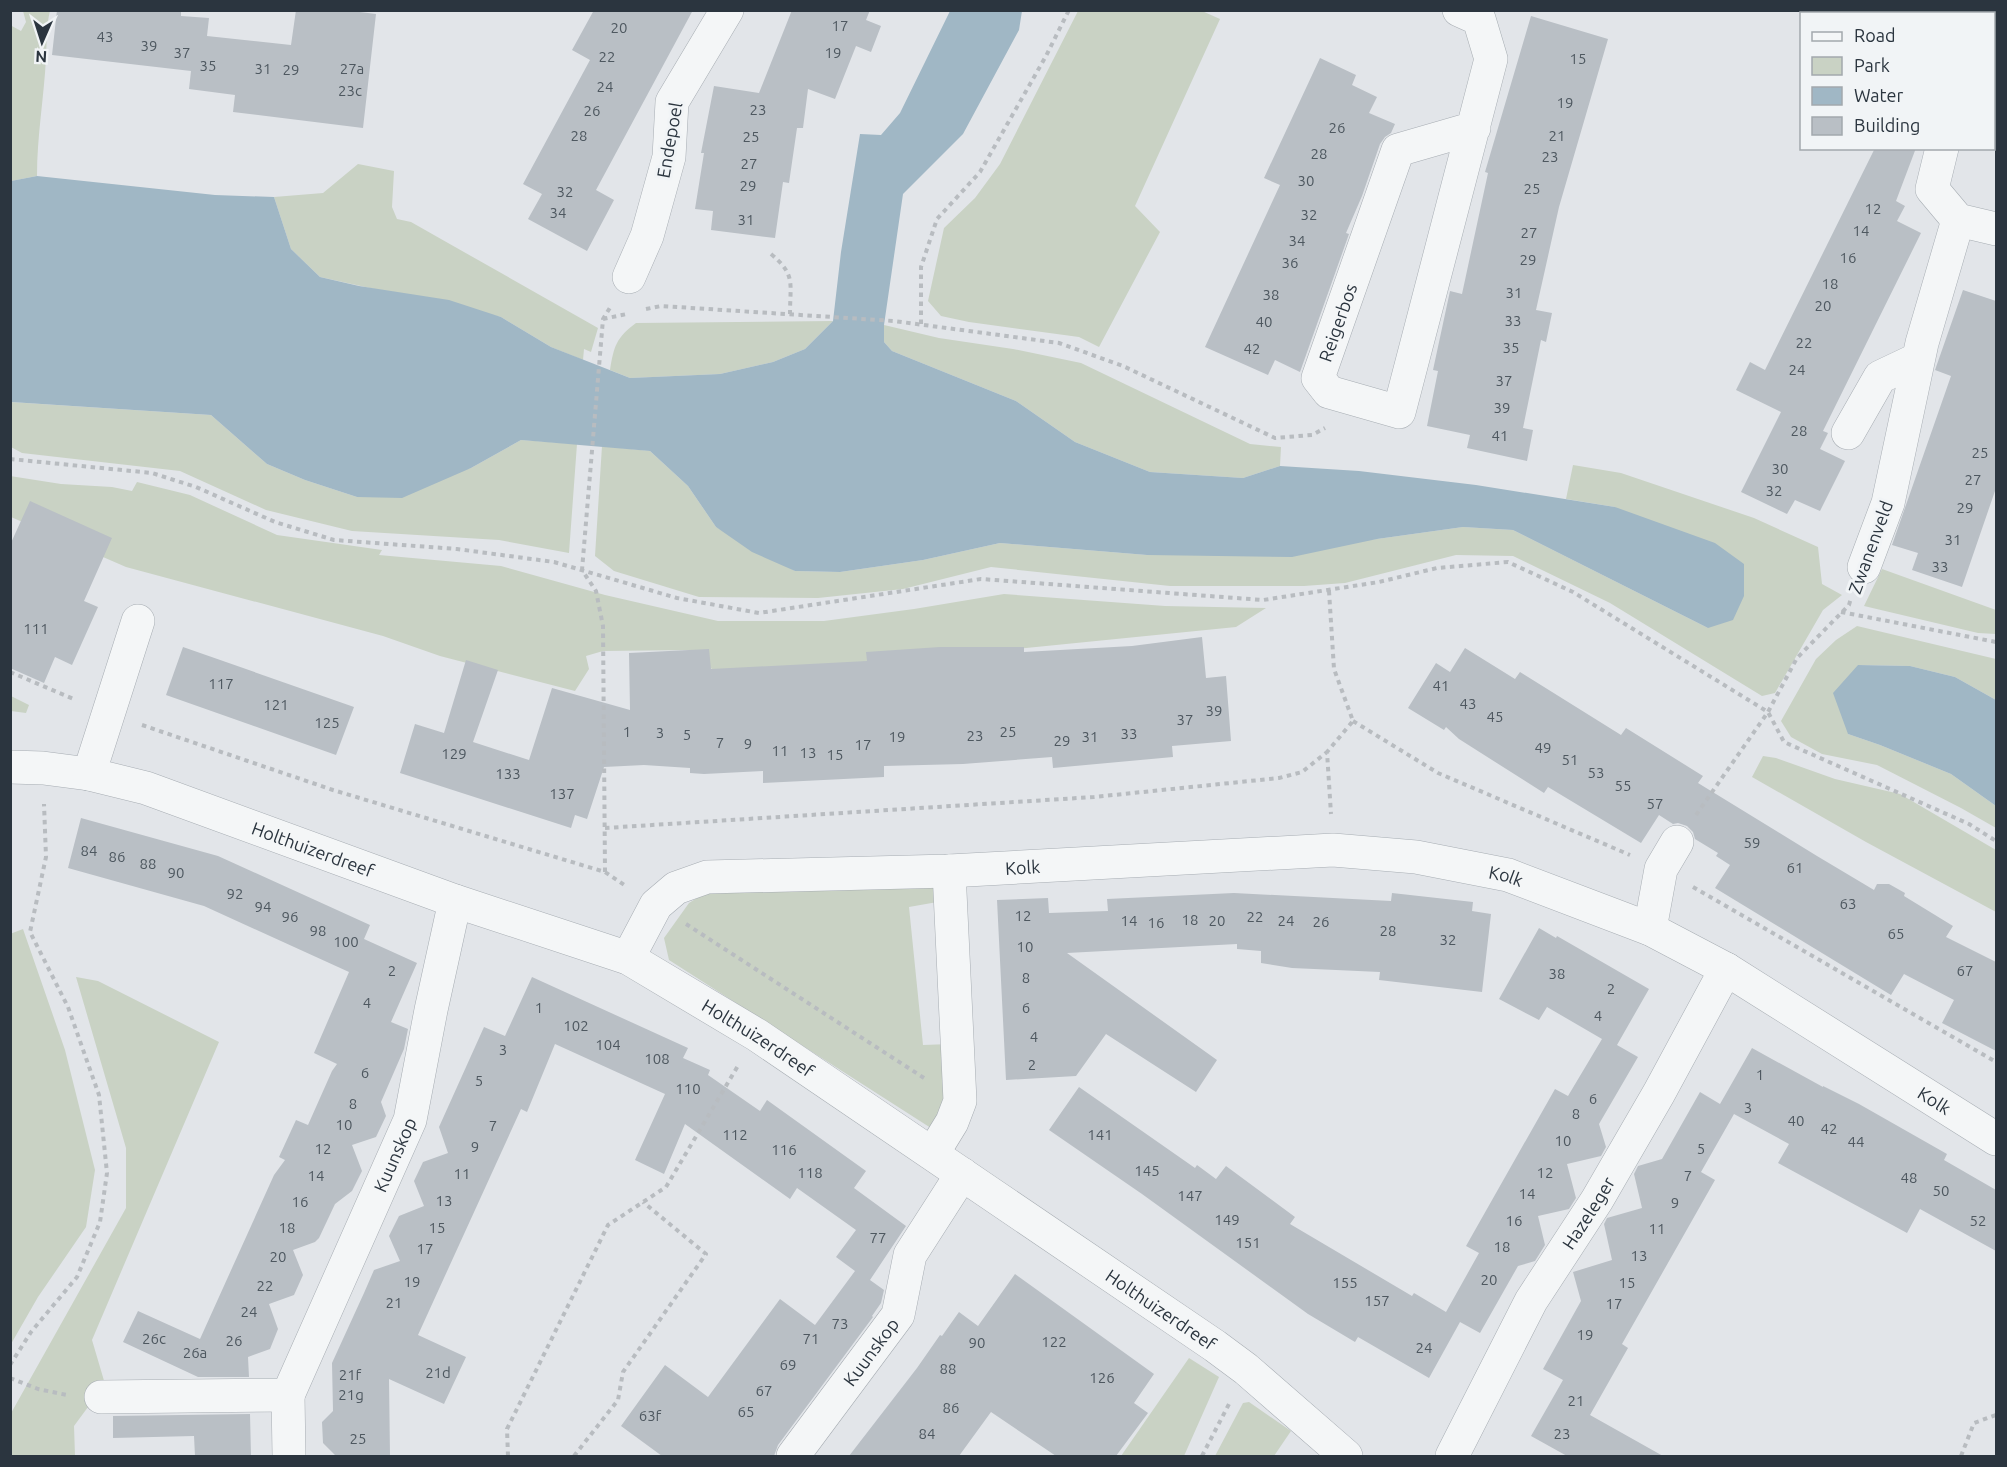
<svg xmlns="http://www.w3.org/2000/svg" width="2007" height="1467" font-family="Ubuntu,sans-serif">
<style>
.green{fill:#c9d2c4}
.water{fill:#a0b7c5}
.building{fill:#b9bfc5}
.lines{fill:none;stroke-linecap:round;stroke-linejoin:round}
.minor-casing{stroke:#a7adb3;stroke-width:34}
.path{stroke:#b8bcc0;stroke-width:4;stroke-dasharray:4.5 4.5;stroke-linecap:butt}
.minor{stroke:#f4f6f7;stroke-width:33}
.labels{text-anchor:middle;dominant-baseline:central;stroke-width:6;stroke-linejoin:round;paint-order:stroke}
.number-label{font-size:15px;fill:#4e5860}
.street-label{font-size:18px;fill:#2b353f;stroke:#f1f4f6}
</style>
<rect width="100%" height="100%" fill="#e2e5e9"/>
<!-- green -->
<path class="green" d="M23 11H50C46 26 47 42 46 58 44 97 37 136 37 176L11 181 10 25 21 31 26 22Z
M1078 11H1202L1220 19 1135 206 1160 232 1099 347 1079 337 969 322 941 316 928 301 944 228 975 198 1000 164Z
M358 164 394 171 392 207 397 219 411 222 598 328 591 352 584 349 583 360 551 347 501 317 320 277 291 249 274 197 323 193Z
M833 321 805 349 773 362 720 374 630 378 610 370C614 346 616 338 636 323Z
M884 325 939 338 1013 349 1081 363 1250 444 1281 447 1280 466 1243 478 1150 472 1075 442 1016 401 892 351 884 342Z
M10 402 211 415 267 464 305 480 357 497 471 468 521 440 577 444 569 553 499 540 352 531 266 510 180 471 22 453 11 447Z
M602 446 650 451 688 486 716 527 795 571 840 572 923 560 1000 543 1147 555 1377 539 1463 527 1513 530 1708 628 1615 507 1566 499 1573 465 1621 473 1754 518 1818 547 1822 584 1842 595 1823 610 1775 693 1762 696 1610 603 1513 556 1456 555 1345 583 1304 586H1170L991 567 903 589 818 598 699 597 614 571 595 556Z
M10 476 61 484 112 487 132 491 137 482 190 495 277 535 382 550 379 555 501 566 605 595 718 621H824L914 609 1004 594 1165 606 1266 608 1236 627 917 659 715 672 692 650 603 651 586 656 589 669 575 691 440 656 383 636 126 567 11 517Z
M1882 569 1996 610V634L1978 633 1864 606Z
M1857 626 1996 659V700L1955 677 1910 666 1858 665 1848 734 1880 745 1951 774 1996 806V828L1961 808 1877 765 1822 754 1791 737 1781 721 1816 659 1836 640Z
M11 696 29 705 26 713 11 711Z
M1763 756 1776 758 1835 779 1900 794 1996 850V912L1866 842 1752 777Z
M942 882 943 901 909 907 923 1045 950 1044 948 1108 934 1130 669 960 664 938 689 903 705 893Z
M23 929 65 1050 95 1170 86 1227 38 1297 11 1344 10 934Z
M76 977 98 981 219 1042 92 1340 105 1384 74 1426 75 1456H11L10 1415 126 1208V1148Z
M1189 1358 1219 1377 1184 1456H1121Z
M1249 1402 1291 1431 1274 1456H1215L1243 1403Z"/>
<!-- water -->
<path class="water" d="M950 11H1022L1019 30 963 134 903 194 884 325V342L892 351 1016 401 1075 442 1150 472 1243 478 1280 466 1359 471 1476 485 1615 507 1715 543 1744 564V596L1733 620 1708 628 1513 530 1463 527 1377 539 1292 557 1147 555 1000 543 923 560 840 572 795 571 752 552 716 527 688 486 650 451 521 440 471 468 402 498 357 497 305 480 267 464 211 415 11 402V181L37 176 215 195 274 197 291 249 320 277 359 286 449 300 501 317 551 347 630 378 720 374 773 362 805 349 833 321 841 252 860 134 881 135 900 113Z
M1858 665 1910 666 1955 677 1996 700V806L1951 774 1880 745 1848 734 1833 693Z"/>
<!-- building -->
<path class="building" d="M57 10H181V16L209 18 207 36 291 45 296 10H344L376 14 363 128 233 112 235 95 189 89 191 71 52 55Z
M594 10H693L596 190 614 200 587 251 528 219 542 194 523 184 590 60 572 50Z
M792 10H870L866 20 881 26 871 52 856 46 835 99 808 89 803 128H797L789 183 783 182 775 238 711 230 713 211 695 209 704 153H701L714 86 759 93Z
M1531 16 1608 39 1559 207 1536 310 1552 313 1546 342 1541 340 1523 428 1533 430 1527 461 1467 448 1470 435 1427 426 1438 371 1433 370 1450 291 1462 294 1488 173 1485 172Z
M1320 58 1356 75 1352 85 1377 97 1369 113 1395 124 1391 133 1385 137 1380 144 1362 196 1346 233 1349 234 1300 372 1275 360 1268 375 1205 347 1280 185 1264 178Z
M1875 148H1916L1896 201 1905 206 1897 221 1921 233 1823 431 1828 433 1820 449 1845 461 1820 511 1795 500 1787 514 1741 492 1781 412 1736 390 1750 362 1765 370Z
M1963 290 1996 301V488L1962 587 1912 570 1918 553 1892 545 1951 376 1935 370Z
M30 501 112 538 84 601 98 607 72 665 55 657 44 683 10 668V545Z
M1202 637 1206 678 1226 676 1231 741 1172 746 1173 757 1053 768 1052 757 963 764 884 766V777L763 783V771L704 774 690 773V768L644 765 604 767 587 819 575 815 571 828 400 773 415 724 444 733 466 660 498 670 473 742 529 760 552 688 630 710 629 653 709 649 711 669 867 661 866 652 940 647H1024V652L1132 646Z
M183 647 354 707 336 755 166 695Z
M1465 648 1515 679 1520 672 1621 735 1626 728 1703 776 1698 783 1817 856 1874 890 1877 884H1889L1905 893 1904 896 1953 926 1946 937 1996 962V1051L1942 1023 1954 1000 1904 974 1891 995 1715 888 1730 865 1716 856 1718 853 1695 839 1693 832 1687 826 1678 823 1673 824 1659 815 1641 843 1548 787 1544 793 1459 739 1446 727 1444 730 1408 708 1436 663 1450 672Z
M81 818 218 856 370 925 364 939 417 963 391 1022 408 1029 404 1049 381 1102 386 1116 376 1137 352 1145 362 1171 352 1191 335 1204 319 1238 315 1242 293 1250 303 1275 294 1295 269 1304 278 1329 270 1349 248 1357 249 1377H198L123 1342 138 1311 200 1339 274 1175 285 1160 279 1157 296 1120 308 1125 332 1071 337 1064 314 1053 349 972 204 906 68 868Z
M1234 893 1391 901 1392 893 1473 902 1472 911 1491 914 1482 992 1379 980 1380 972 1292 968 1261 963V951L1237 949V944L1067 953 1217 1060 1196 1092 1106 1034 1076 1076 1006 1080 997 900 1048 898 1049 913 1108 911 1107 899Z
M1539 928 1556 938 1557 936 1649 989 1617 1045 1638 1057 1599 1124 1606 1147 1601 1156 1567 1164 1576 1198 1569 1209 1538 1216 1545 1245 1535 1261 1518 1266 1480 1333 1460 1322 1429 1378 1358 1337 1355 1342 1308 1314 1142 1194 1049 1130 1079 1087 1195 1168 1197 1165 1216 1179 1226 1166 1295 1217 1290 1224 1412 1296 1414 1293 1446 1312 1479 1253 1466 1246 1496 1193 1555 1089 1568 1096 1602 1039 1547 1007 1539 1020 1499 999Z
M532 977 688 1048 683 1058 710 1070 708 1075 760 1111 767 1100 866 1171 854 1188 906 1226 870 1280 884 1290 881 1303 872 1316 873 1317 778 1445 774 1456H662L621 1426 665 1365 708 1397 780 1299 815 1325 855 1271 836 1257 856 1230 797 1188 790 1199 685 1124 664 1174 635 1160 665 1094 555 1044 527 1112 521 1109 418 1335 466 1357 444 1404 389 1379 390 1456H336L323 1443 322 1422 333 1411 332 1363 364 1293 374 1270 400 1261 389 1236 399 1216 424 1206 414 1181 423 1162 448 1153 439 1127 484 1027 505 1036Z
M1752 1048 1823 1087V1086L1859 1104 1947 1154 1944 1160 1996 1190V1251L1920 1209 1907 1233 1778 1163 1789 1144 1734 1114 1701 1172 1715 1180 1622 1344 1628 1348 1590 1415 1663 1456H1567L1531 1436 1563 1380 1543 1369 1581 1301 1573 1272 1612 1260 1604 1224 1607 1218 1642 1208 1634 1174 1638 1166 1662 1159 1700 1092 1720 1104Z
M1015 1274 1154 1374 1134 1403 1148 1413 1116 1456H1056L991 1412 959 1456H849L917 1368 940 1335 942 1336 959 1312 978 1326Z
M250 1414 251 1456H195L194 1436 113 1438V1416Z"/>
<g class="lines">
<defs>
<g id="minor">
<path id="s1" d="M1459 10 1479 19 1491 59 1399 412 1329 392 1318 378 1398 150 1474 128"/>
<path d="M1972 14 1973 10"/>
<path d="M1942 148 1932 189 1958 220 1996 229"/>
<path d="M629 277 647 236 669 157 672 102 727 10"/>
<path d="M1848 433 1880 377 1918 359"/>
<path d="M1864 567 1888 503 1922 343 1958 220"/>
<path id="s2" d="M10 767 43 768 89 774 146 788 455 901 628 958 757 1035 1215 1346 1246 1369 1346 1456"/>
<path d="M89 774 138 621"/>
<path d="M1650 929 1661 869 1677 842"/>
<path id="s3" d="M628 958 656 905 676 888 707 877 949 871 1333 850 1416 857 1508 875 1650 929 1726 969 1996 1139"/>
<path d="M933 1153 952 1122 960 1101 949 871"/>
<path d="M288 1395 289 1456"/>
<path id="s4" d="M101 1397 288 1395 410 1120 431 1010 455 901"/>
<path id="s5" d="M793 1456 898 1315 910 1255 962 1174"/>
<path id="s6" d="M1452 1456 1531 1301 1597 1200 1659 1093 1726 969"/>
</g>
</defs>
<!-- minor casing -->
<use href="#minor" class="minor-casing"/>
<!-- path -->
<path class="path" d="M771 254C796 275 790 283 790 314
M646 309 661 306 894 321 1059 343 1123 366 1275 438 1312 435 1325 428
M603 319 627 314
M921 324V267L937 219 980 172 1046 56 1069 10
M10 459 152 473 196 487 275 522 334 540 457 549 554 562 677 598 759 613 981 579 1263 600 1379 582 1437 568 1508 562 1573 592 1768 712 1784 742 1969 824 1996 841
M1329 591 1334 669 1353 721 1327 752 1331 814
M1841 612 1996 642
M10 672 76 700
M1353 721 1438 773 1630 855
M142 725 333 790 605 872 626 886
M1696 815 1768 712 1797 658 1849 605 1851 598
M605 828 1094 797 1279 778 1302 772 1327 752
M605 872 603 626 596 591 582 570 603 319 611 306
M1693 887 1996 1062
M686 924 924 1078
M10 1365 31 1332 77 1277 100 1222 107 1173 99 1095 68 1007 30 932 46 857 44 804
M10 1378 38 1389 67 1395
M508 1456 507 1429 608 1225 666 1187 739 1064
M574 1456 618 1400 623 1372 706 1254 643 1202
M1202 1456 1230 1402
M1961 1456 1974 1423 1996 1415"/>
<!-- minor -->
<use href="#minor" class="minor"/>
</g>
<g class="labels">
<!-- number labels -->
<g class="number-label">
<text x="840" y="25">17</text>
<text x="619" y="27">20</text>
<text x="105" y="36">43</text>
<text x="149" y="45">39</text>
<text x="182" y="52">37</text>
<text x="833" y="52">19</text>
<text x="607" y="56">22</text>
<text x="1578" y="58">15</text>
<text x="208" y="65">35</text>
<text x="263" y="68">31</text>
<text x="352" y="68">27a</text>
<text x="291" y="69">29</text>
<text x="605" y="86">24</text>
<text x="350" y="90">23c</text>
<text x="1565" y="102">19</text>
<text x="758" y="109">23</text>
<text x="592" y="110">26</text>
<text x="1337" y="127">26</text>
<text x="579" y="135">28</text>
<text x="1557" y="135">21</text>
<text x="751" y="136">25</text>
<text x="1319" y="153">28</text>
<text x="1550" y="156">23</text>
<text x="749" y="163">27</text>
<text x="1306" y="180">30</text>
<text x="748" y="185">29</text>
<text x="1532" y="188">25</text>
<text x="565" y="191">32</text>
<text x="1873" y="208">12</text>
<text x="558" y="212">34</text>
<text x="1309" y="214">32</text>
<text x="746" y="219">31</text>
<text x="1861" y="230">14</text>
<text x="1529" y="232">27</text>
<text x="1297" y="240">34</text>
<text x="1848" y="257">16</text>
<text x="1528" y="259">29</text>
<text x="1290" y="262">36</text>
<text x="1830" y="283">18</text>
<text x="1514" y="292">31</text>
<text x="1271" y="294">38</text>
<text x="1823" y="305">20</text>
<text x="1513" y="320">33</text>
<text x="1264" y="321">40</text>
<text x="1804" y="342">22</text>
<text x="1511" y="347">35</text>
<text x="1252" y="348">42</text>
<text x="1797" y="369">24</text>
<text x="1504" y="380">37</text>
<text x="1502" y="407">39</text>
<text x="1799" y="430">28</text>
<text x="1500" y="435">41</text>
<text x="1980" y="452">25</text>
<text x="1780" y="468">30</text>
<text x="1973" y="479">27</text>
<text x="1774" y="490">32</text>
<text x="1965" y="507">29</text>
<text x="1953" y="539">31</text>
<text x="1940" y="566">33</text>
<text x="36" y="628">111</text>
<text x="221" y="683">117</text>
<text x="1441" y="685">41</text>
<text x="1468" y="703">43</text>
<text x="276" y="704">121</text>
<text x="1214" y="710">39</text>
<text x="1495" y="716">45</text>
<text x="1185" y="719">37</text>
<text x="327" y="722">125</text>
<text x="627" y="731">1</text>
<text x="1008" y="731">25</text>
<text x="660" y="732">3</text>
<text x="1129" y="733">33</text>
<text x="687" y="734">5</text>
<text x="975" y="735">23</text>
<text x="897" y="736">19</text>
<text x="1090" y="736">31</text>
<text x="1062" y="740">29</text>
<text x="720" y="742">7</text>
<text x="748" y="743">9</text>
<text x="863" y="744">17</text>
<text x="1543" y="747">49</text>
<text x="780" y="750">11</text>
<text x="808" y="752">13</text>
<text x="454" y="753">129</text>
<text x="835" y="754">15</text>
<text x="1570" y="759">51</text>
<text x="1596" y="772">53</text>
<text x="508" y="773">133</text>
<text x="1623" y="785">55</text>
<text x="562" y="793">137</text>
<text x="1655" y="803">57</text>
<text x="1752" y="842">59</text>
<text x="89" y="850">84</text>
<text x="117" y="856">86</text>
<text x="148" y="863">88</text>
<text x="1795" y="867">61</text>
<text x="176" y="872">90</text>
<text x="235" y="893">92</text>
<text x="1848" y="903">63</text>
<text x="263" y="906">94</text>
<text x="1023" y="915">12</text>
<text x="290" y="916">96</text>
<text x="1255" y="916">22</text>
<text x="1190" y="919">18</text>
<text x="1129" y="920">14</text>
<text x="1217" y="920">20</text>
<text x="1286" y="920">24</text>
<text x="1321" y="921">26</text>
<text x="1156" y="922">16</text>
<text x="318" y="930">98</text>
<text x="1388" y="930">28</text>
<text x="1896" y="933">65</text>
<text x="1448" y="939">32</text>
<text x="346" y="941">100</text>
<text x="1025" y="946">10</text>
<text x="392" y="970">2</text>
<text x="1965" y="970">67</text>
<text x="1557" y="973">38</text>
<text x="1026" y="977">8</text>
<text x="1611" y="988">2</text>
<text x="367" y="1002">4</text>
<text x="539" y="1007">1</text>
<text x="1026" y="1007">6</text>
<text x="1598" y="1015">4</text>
<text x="576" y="1025">102</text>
<text x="1034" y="1036">4</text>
<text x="608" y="1044">104</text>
<text x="503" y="1049">3</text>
<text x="657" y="1058">108</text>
<text x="1032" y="1064">2</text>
<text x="365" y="1072">6</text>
<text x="1760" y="1074">1</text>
<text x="479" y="1080">5</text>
<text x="688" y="1088">110</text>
<text x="1593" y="1098">6</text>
<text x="353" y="1103">8</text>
<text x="1748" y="1107">3</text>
<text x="1576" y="1113">8</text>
<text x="1796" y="1120">40</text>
<text x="344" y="1124">10</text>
<text x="493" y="1125">7</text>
<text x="1829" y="1128">42</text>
<text x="735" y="1134">112</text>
<text x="1100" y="1134">141</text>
<text x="1563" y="1140">10</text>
<text x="1856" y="1141">44</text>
<text x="475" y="1146">9</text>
<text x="323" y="1148">12</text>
<text x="1701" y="1148">5</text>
<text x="784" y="1149">116</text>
<text x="1147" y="1170">145</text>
<text x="810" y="1172">118</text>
<text x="1545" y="1172">12</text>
<text x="462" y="1173">11</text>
<text x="316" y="1175">14</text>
<text x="1688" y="1175">7</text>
<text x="1909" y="1177">48</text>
<text x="1941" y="1190">50</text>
<text x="1527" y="1193">14</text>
<text x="1190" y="1195">147</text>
<text x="444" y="1200">13</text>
<text x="300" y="1201">16</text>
<text x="1675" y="1202">9</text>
<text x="1227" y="1219">149</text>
<text x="1514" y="1220">16</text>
<text x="1978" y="1220">52</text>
<text x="287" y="1227">18</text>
<text x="437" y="1227">15</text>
<text x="1657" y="1228">11</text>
<text x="878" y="1237">77</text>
<text x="1248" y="1242">151</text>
<text x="1502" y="1246">18</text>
<text x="425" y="1248">17</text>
<text x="1639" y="1255">13</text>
<text x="278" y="1256">20</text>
<text x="1489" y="1279">20</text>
<text x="412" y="1281">19</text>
<text x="1345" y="1282">155</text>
<text x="1627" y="1282">15</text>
<text x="265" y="1285">22</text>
<text x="1377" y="1300">157</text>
<text x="394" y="1302">21</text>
<text x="1614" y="1303">17</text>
<text x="249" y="1311">24</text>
<text x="840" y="1323">73</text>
<text x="1585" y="1334">19</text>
<text x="154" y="1338">26c</text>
<text x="811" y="1338">71</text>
<text x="234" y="1340">26</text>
<text x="1054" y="1341">122</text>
<text x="977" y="1342">90</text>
<text x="1424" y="1347">24</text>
<text x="195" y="1352">26a</text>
<text x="788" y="1364">69</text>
<text x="948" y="1368">88</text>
<text x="438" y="1372">21d</text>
<text x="350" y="1374">21f</text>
<text x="1102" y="1377">126</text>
<text x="764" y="1390">67</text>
<text x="351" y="1394">21g</text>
<text x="1576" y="1400">21</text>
<text x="951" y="1407">86</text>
<text x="746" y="1411">65</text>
<text x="650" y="1415">63f</text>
<text x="927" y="1433">84</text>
<text x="1562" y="1433">23</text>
<text x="358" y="1438">25</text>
</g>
<!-- street labels -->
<g class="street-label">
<text transform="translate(669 140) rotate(-80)">Endepoel</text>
<text stroke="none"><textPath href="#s1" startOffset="578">Reigerbos</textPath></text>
<text transform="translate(1870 547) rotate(-70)">Zwanenveld</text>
<text stroke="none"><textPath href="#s2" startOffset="316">Holthuizerdreef</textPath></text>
<text stroke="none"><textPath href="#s3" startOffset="435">Kolk</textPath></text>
<text stroke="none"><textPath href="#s3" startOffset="921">Kolk</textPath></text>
<text stroke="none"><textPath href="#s2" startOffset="802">Holthuizerdreef</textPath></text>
<text stroke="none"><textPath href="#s3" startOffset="1407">Kolk</textPath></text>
<text stroke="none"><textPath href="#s4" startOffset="450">Kuunskop</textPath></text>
<text stroke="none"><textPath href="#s6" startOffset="279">Hazeleger</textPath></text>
<text stroke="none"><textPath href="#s2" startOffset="1288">Holthuizerdreef</textPath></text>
<text stroke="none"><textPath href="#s5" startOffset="130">Kuunskop</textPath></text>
</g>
</g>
<!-- border -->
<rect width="2007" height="1467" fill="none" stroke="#2b353f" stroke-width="24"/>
<!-- legend -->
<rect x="1800" y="12" width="195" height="138" fill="#f1f4f6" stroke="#a2a8ad" stroke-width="1.5"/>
<rect x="1812" y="32" width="30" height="9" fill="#f4f6f7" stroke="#a2a8ad" stroke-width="1.5"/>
<text x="1854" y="42" font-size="18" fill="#2b353f">Road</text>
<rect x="1812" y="57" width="30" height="18" fill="#c9d2c4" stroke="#a2a8ad" stroke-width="1.5"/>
<text x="1854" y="72" font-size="18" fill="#2b353f">Park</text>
<rect x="1812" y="87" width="30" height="18" fill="#a0b7c5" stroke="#a2a8ad" stroke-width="1.5"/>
<text x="1854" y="102" font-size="18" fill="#2b353f">Water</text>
<rect x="1812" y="117" width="30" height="18" fill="#b9bfc5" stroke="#a2a8ad" stroke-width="1.5"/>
<text x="1854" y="132" font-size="18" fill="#2b353f">Building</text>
<!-- north arrow -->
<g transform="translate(42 42) rotate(183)" stroke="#f1f4f6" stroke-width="4.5" paint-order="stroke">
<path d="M0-4.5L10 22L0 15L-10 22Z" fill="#2b353f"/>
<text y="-9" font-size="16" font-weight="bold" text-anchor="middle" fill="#2b353f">N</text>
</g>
</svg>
